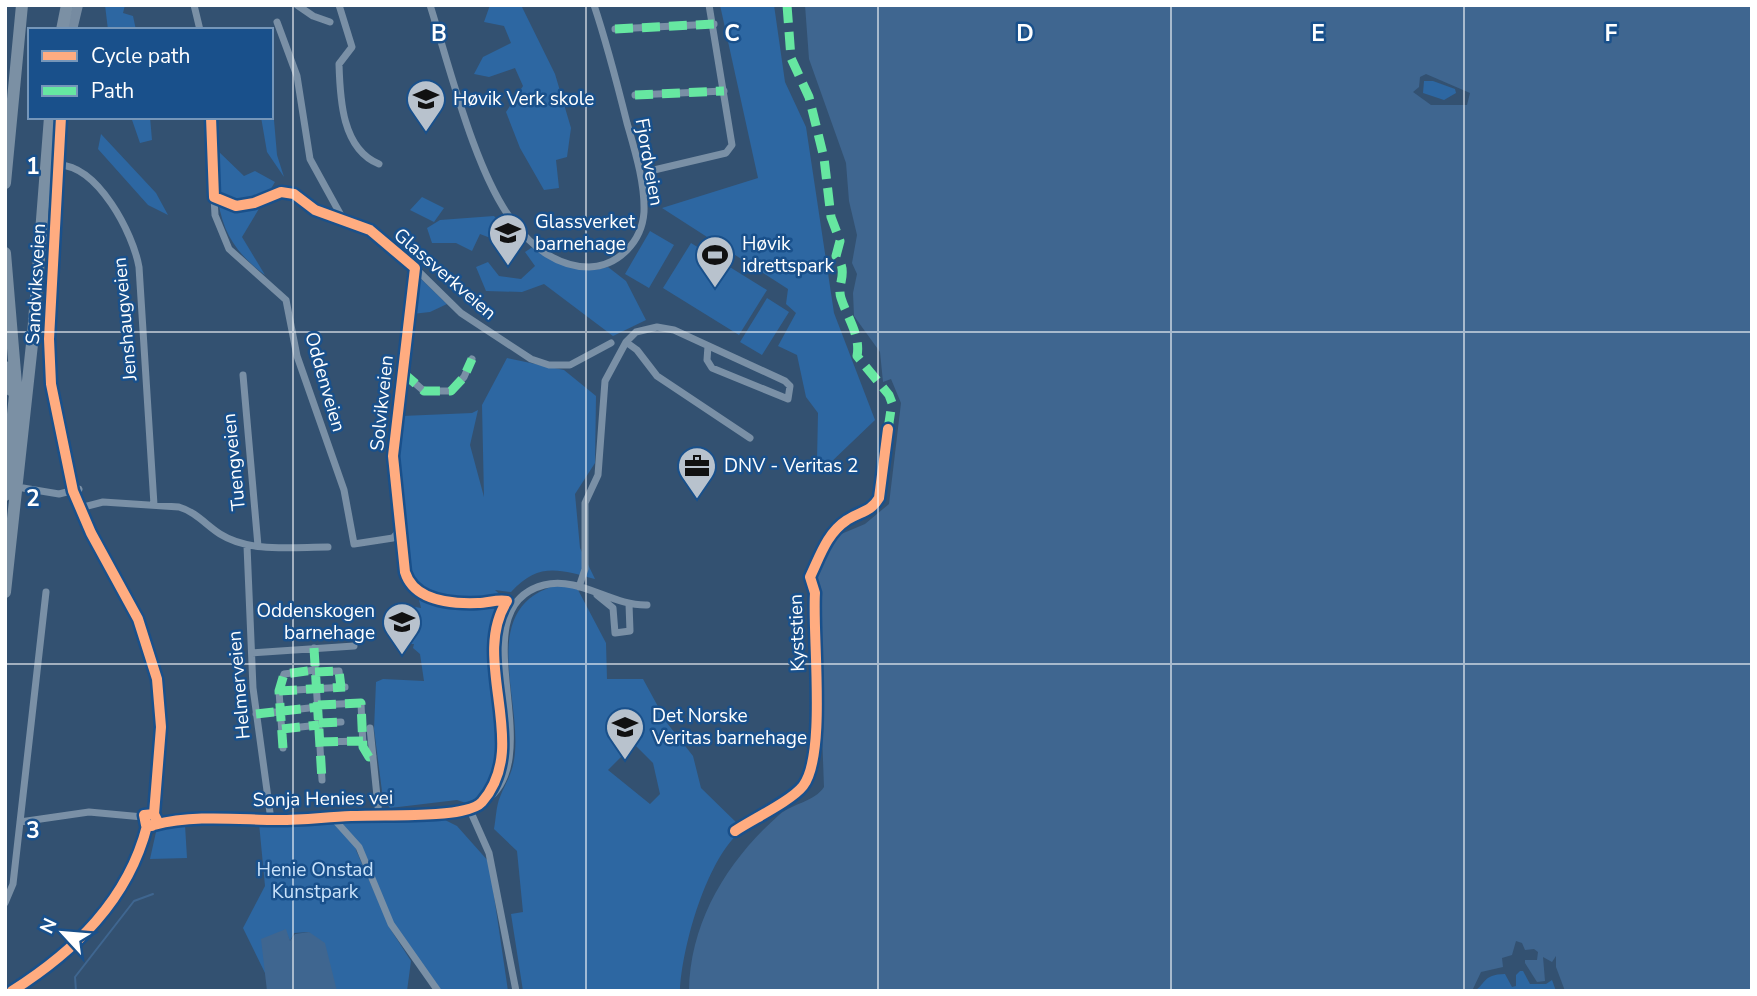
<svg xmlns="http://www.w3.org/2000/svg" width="1757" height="996" font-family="'Nunito Sans',sans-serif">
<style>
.green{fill:#2d67a2;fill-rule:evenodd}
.water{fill:#3f6690;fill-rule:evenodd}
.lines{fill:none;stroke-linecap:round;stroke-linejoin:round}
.stream{stroke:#3f6690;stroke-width:2}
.street{stroke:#7a90a6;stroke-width:7}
.secondary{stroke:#768ba1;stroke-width:10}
.highway{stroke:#7b90a4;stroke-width:12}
.quiet{stroke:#66e7a1;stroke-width:9;stroke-dasharray:18 9;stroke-linecap:butt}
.cycleway-casing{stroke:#19508b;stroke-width:15}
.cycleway{stroke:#ffac80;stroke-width:10}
.grid{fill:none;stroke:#fff;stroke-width:2;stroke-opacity:0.55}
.labels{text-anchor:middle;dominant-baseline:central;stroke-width:5;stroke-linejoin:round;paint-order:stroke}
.poi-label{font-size:19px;fill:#fff;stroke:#19508b;text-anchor:start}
.street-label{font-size:19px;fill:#fff;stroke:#19508b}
.park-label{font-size:19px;fill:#c9e2fa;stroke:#19508b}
.grid-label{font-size:23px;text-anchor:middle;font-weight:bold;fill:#fff;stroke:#19508b;stroke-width:5;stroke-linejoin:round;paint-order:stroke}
</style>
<rect width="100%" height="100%" fill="#335171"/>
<!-- green -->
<path class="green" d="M105 5H125L123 13 133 16 136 30H108Z
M490 5H521L555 74 571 128 567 157 556 160 559 188 544 190 520 148 506 112 523 86 515 68 489 77 474 74 483 57 511 43 504 26 484 22Z
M720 5H774L785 82 806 127 834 313 875 420 828 465 817 461 818 413 806 397 797 355 778 346 796 313 786 304 788 289 662 208 758 178Z
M1424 81H1433L1455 89 1456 93 1444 100 1423 93Z
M271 116 274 120 277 155 284 177 267 152 261 117Z
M131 117H150L152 140 140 143Z
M101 134 156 193 168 215 148 205 98 149Z
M217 150 244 176 255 171 275 182 242 237 265 275C234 252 221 230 217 192L220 190Z
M422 197 444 208 434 222 410 210Z
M494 216 516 241 511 246 480 234 472 251 456 243H432L427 228 440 220Z
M650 231 674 245 649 288 625 274Z
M691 243 767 290 739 335 663 288Z
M534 246C561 262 575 276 608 267L626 281 646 320 613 336 544 284 522 292 486 291 476 267 488 262 499 276 521 279 535 266 525 252Z
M417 275 447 304 430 312 412 314Z
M767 298 789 312 762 355 740 342Z
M507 358 564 370 596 396 595 463 575 494 580 548 595 579C559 569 538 562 511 592L495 590 511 605C504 618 501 631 500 646 499 674 520 771 494 788 486 793 476 799 466 803L457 800 390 808 383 799 374 729 376 682 383 679 424 681 420 654 413 648 414 644H409V635L416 633 415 607 421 608C408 554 384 470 402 416L472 413 478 410 470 445 484 497 482 405Z
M561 584 577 588 606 643 607 679H643L667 723 693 756 701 788 743 829C707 857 682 946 680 991H523L511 914 523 912 517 851 494 829C496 819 496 806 500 797 507 779 513 774 515 752 520 692 477 604 561 584ZM634 744 653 763 660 794 650 804 608 770Z
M437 816 457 826 489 862 508 991H440L395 931 359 843 356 850 391 930 411 961 407 991H337L309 932 294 933 290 941 287 934 267 972V977L243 928 265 886 259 823 369 821Z
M185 825 187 858 150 859 156 832 165 827Z
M1520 971H1523L1530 984H1546L1552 980 1556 991H1474C1485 986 1482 974 1505 974L1512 987 1516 986V975Z"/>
<!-- water -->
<path class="water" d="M805 5H1752V991H1565L1556 967V956L1552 962 1543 957 1545 981 1537 982 1525 963V960H1537L1538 952 1534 949 1525 950 1522 943 1516 941 1512 955 1502 958 1503 967 1481 972 1472 991H689C690 921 728 860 779 815 793 803 814 802 824 787L820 679 823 676V667L818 666 822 664 821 617 812 581 815 570 827 544 834 537 865 524 889 504 901 403 891 379 883 382 880 352 854 316 853 293 857 274 852 263 857 235 849 201 846 163 809 59ZM1426 74 1470 93 1467 105H1431L1413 92 1419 87 1420 77Z
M286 929 290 941 295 934 309 932 325 943 337 991H267L261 939Z"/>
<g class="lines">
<!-- stream -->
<path class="stream" d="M76 991 75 977 134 901 153 894"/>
<!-- street -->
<path class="street" d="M194 5 200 30
M297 5 313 16 330 22
M339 5 352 47 339 64C340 99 342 149 379 164
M430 5C449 65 476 176 514 223 532 247 558 267 589 267 619 266 642 241 644 212 645 183 635 151 627 123 617 83 607 44 594 5
M277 22 297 76 310 159 343 219
M615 29 714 24
M635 95 724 91
M211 117 214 197C249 217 257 192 289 192L315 210 370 230 407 260 461 313 531 359 549 365H570L611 343
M59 165C98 166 133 233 139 267L154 505
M654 170 726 153 732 145 709 5
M214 197 215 215 229 249 286 300 297 356 344 490 354 544 393 538 399 531 393 456 415 268
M626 342 637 350 657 376 750 438
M402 372 424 391H451L464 377 472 359
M243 375 258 546
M23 488 59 494 79 489
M80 508 103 502 179 507C196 512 206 525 220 534 250 553 293 547 328 547
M247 546 253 688 271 820
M579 587 585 569V503L598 475 605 381 626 342 636 332 657 327 674 330 785 381 790 386 788 399 712 368 707 360 708 346
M597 595 613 608 615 633 630 631 629 604
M314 648 322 780
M252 653 354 646
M315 672 339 671 341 687
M279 691 345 687
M318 705 361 703 363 747 369 757 373 756
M256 714 318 707
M319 723 341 722
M370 728 379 816
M282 729 319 725
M320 742 363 741
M283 748 279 691 284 674 315 670
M469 808 489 853 516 991
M332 817 359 847 391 924 438 991
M20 822 89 812 143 817
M154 825C192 815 232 819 271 820 313 821 356 816 398 815 425 814 458 817 482 803 554 761 455 608 544 585 579 576 612 606 647 605
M5 903 13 884 46 592"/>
<!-- secondary -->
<path class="secondary" d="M72 30 78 5
M61 117 49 339 51 384 73 491 91 533 138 619 157 679 161 727 154 814 157 820 152 826 146 825 144 815 154 814
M12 991C75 951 128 900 147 826"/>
<!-- highway -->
<path class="highway" d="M62 30 67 5
M5 183 22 5
M5 253 16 384 5 495
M5 367 11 390
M5 592 33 335 50 117"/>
<!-- quiet -->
<path class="quiet" d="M787 5 791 58 809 97 824 158 831 217 840 241 836 256C850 274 836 282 841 298 847 317 861 336 857 356L889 395 892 403 888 429
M615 29 714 24
M635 95 724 91
M402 372 424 391H451L464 377 472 359
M314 648 322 780
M315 672 339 671 341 687
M279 691 345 687
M318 705 361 703 363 747 369 757 373 756
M256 714 318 707
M319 723 341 722
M282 729 319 725
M320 742 363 741
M283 748 279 691 284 674 315 670"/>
<defs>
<path id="cycleway" d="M61 117 49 339 51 384 73 491 91 533 138 619 157 679 161 727 154 814 157 820 152 826 146 825 144 815 154 814
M154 825C192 815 232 819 271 820 298 821 324 817 351 816 379 815 408 816 436 814 449 813 474 811 482 802 532 745 469 661 507 601 497 599 488 603 478 603 452 604 414 601 405 572L393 456 415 268 370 230 315 210 294 194 281 192 254 203 236 206 214 197 211 117
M735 831C753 819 791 801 803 786 827 755 812 634 815 593L810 577C820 556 827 533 847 520 860 511 870 513 879 498L888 429
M12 991C75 951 128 900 147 826"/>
</defs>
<!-- cycleway casing -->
<use href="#cycleway" class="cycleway-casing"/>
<!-- cycleway -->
<use href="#cycleway" class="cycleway"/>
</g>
<!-- grid -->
<path class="grid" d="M293 5V991M586 5V991M878 5V991M1171 5V991M1464 5V991M5 332H1752M5 664H1752"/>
<!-- icons -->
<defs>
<symbol id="school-pin" viewBox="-11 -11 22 30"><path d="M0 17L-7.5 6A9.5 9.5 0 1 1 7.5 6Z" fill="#b8c2cd" stroke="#19508b"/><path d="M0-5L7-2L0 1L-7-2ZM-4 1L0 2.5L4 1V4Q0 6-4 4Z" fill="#111"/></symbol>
<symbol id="stadium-pin" viewBox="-11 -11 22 30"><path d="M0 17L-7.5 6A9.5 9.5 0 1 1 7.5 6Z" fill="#b8c2cd" stroke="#19508b"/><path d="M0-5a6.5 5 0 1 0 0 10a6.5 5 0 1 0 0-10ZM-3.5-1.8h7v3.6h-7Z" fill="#111"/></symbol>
<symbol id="office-pin" viewBox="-11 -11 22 30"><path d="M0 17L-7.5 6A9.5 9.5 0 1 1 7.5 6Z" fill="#b8c2cd" stroke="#19508b"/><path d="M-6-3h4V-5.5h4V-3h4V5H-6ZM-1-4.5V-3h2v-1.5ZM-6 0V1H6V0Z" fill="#111"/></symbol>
</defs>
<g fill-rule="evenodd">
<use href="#school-pin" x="404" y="77" width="44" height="60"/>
<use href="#school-pin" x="486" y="211" width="44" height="60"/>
<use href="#stadium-pin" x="693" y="233" width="44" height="60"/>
<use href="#office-pin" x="675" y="444" width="44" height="60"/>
<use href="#school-pin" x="380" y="600" width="44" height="60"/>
<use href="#school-pin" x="603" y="705" width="44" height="60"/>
</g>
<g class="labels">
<!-- poi labels -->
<g class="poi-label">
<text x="453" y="99">Høvik Verk skole</text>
<text x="535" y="222">Glassverket<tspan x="535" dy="22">barnehage</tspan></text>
<text x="742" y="244">Høvik<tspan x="742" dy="22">idrettspark</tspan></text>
<text x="724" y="466">DNV - Veritas 2</text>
<text x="375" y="611" text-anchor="end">Oddenskogen<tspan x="375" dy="22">barnehage</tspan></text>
<text x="652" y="716">Det Norske<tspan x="652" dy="22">Veritas barnehage</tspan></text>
</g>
<!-- street labels -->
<g class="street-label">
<text transform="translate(649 162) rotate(80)">Fjordveien</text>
<text transform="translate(445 274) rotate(41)">Glassverkveien</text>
<text transform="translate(36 284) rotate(-87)">Sandviksveien</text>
<text transform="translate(125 319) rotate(-95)">Jenshaugveien</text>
<text transform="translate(325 382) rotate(74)">Oddenveien</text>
<text transform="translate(382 403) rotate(-84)">Solvikveien</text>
<text transform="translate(234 462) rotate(-96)">Tuengveien</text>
<text transform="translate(797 633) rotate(-92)">Kyststien</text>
<text transform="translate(239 685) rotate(-95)">Helmerveien</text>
<text transform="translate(323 799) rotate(-1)">Sonja Henies vei</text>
</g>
<!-- park labels -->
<g class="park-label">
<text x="315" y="870">Henie Onstad<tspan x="315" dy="22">Kunstpark</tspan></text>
</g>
</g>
<g class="grid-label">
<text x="439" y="41">B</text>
<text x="732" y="41">C</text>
<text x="1025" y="41">D</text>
<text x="1318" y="41">E</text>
<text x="1611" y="41">F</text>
<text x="33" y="174">1</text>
<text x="33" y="506">2</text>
<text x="33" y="838">3</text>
</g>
<!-- border -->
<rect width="1757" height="996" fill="none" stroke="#ffffff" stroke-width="14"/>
<!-- legend -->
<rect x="28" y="28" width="245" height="91" fill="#19508b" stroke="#7596b9" stroke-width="2"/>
<rect x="42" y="51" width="35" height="10" fill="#ffac80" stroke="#7596b9" stroke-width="2"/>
<text x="91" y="63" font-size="21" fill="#ffffff">Cycle path</text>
<rect x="42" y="86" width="35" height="10" fill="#66e7a1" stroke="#7596b9" stroke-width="2"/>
<text x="91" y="98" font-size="21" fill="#ffffff">Path</text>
<!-- north arrow -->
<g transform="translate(63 933) rotate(296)" stroke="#19508b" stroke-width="5" paint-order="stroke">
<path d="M0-5L12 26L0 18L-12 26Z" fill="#ffffff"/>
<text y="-10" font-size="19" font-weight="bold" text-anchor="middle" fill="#ffffff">N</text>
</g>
</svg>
